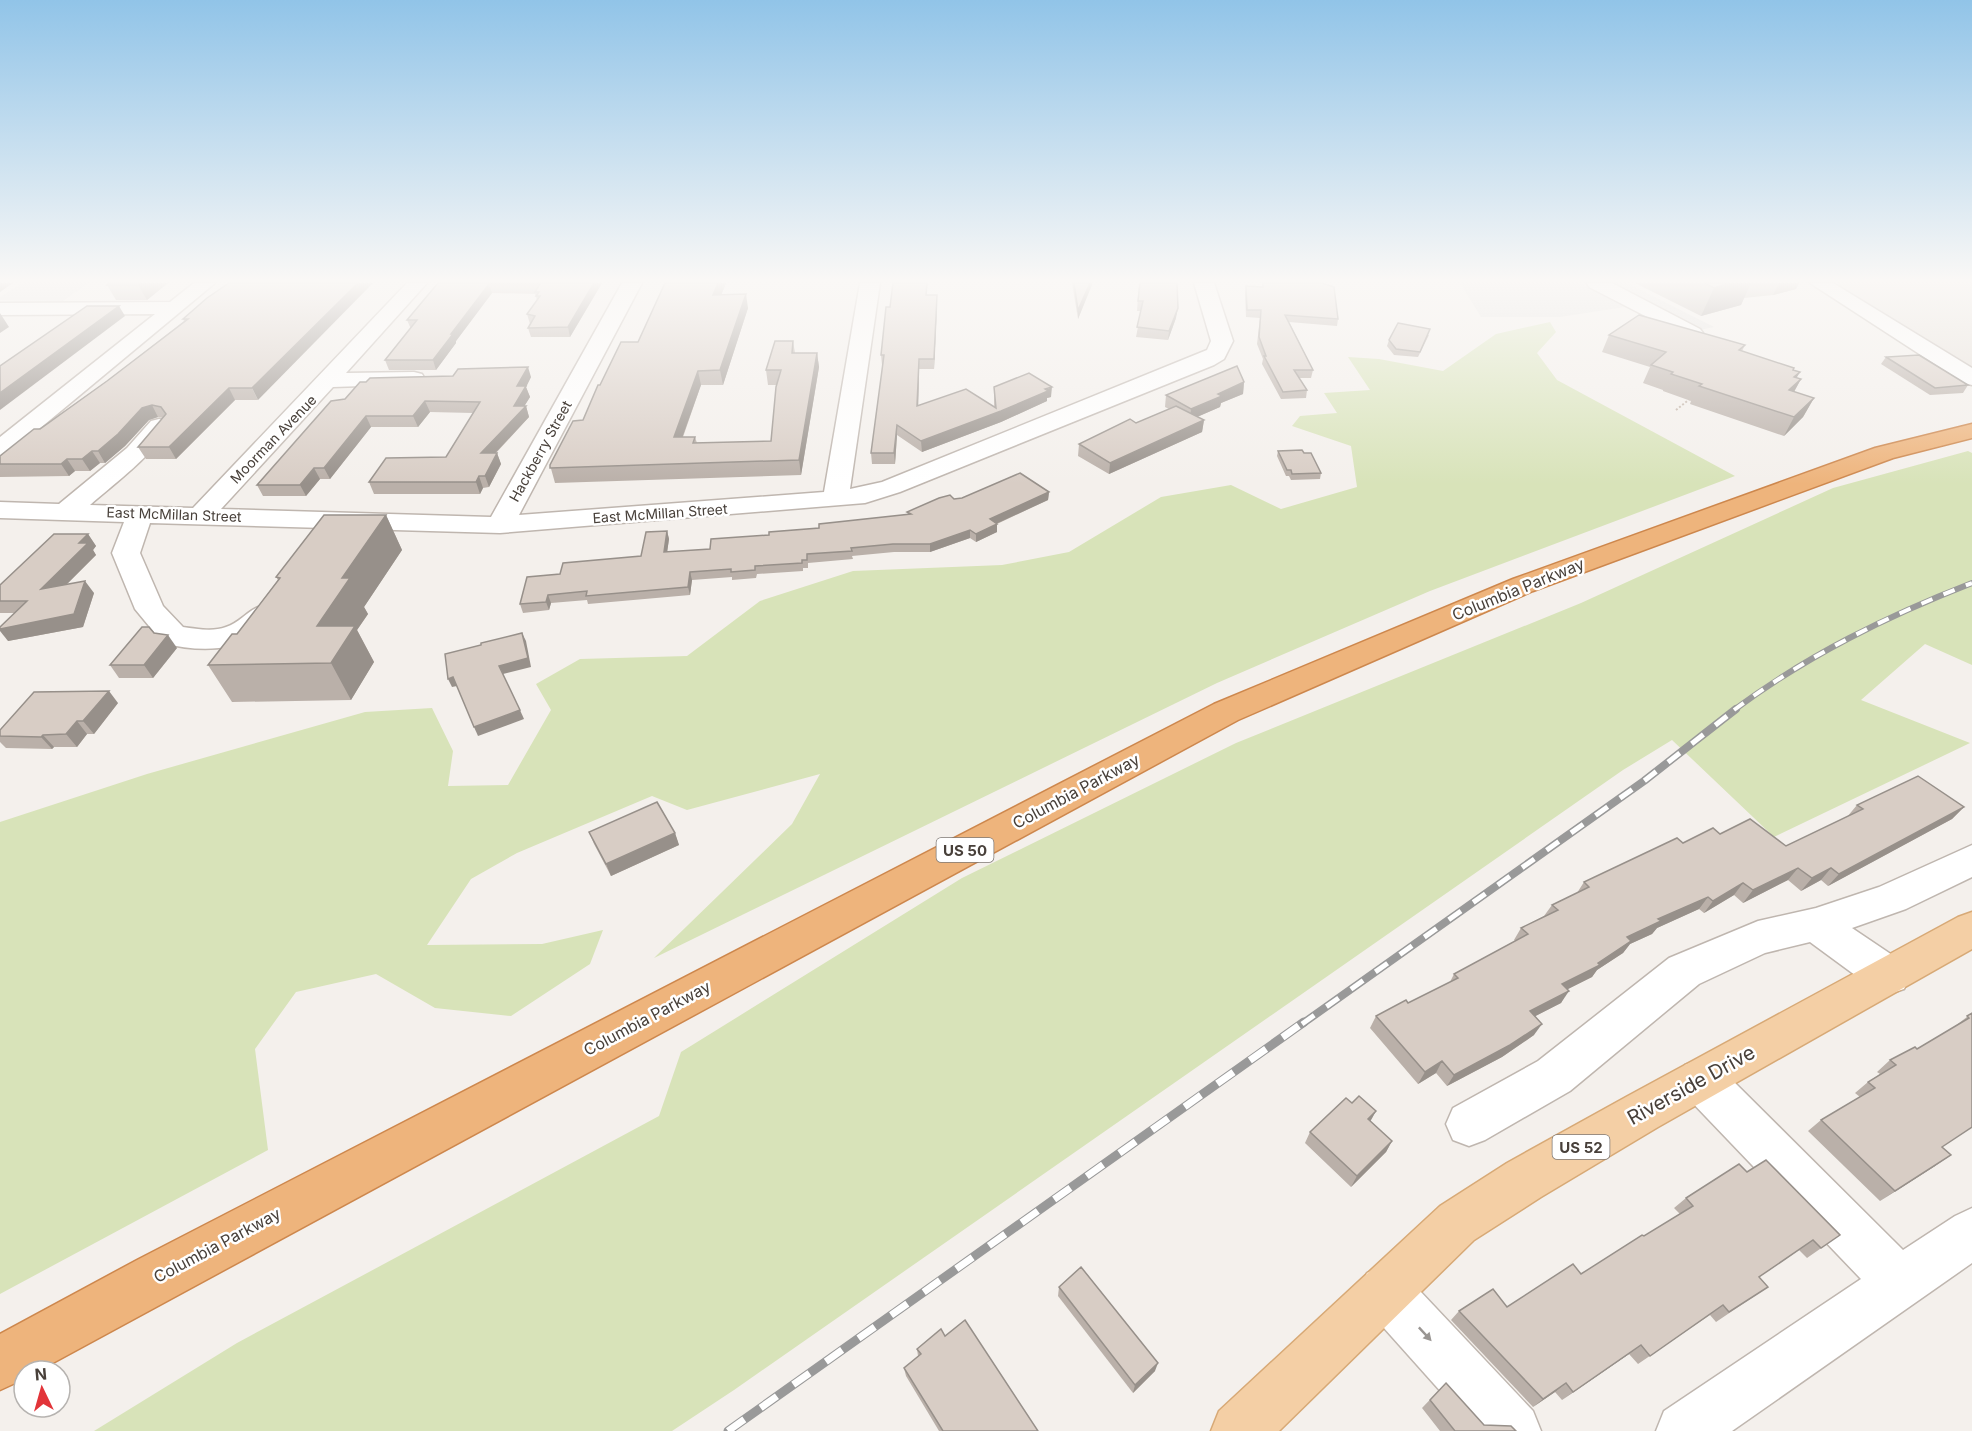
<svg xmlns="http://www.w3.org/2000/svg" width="1972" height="1431" font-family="Inter,sans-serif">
  <rect width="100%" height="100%" fill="#f4f0ec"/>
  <polygon fill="#e7e1da" points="1819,283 1972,283 1972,377"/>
  <g fill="#d8e3b9">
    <polygon points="1550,322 1556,332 1537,353 1557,380 1735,476 1430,591 1217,683 654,958 792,824 820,774 687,810 652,796 517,853 471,879 427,945 542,944 603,930 590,964 511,1016 435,1008 376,974 296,992 255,1049 268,1150 0,1294 0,822 147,774 365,712 432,708 453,751 448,786 508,785 551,710 536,684 580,659 687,656 760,601 853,571 1002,565 1069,552 1161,497 1231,485 1281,509 1357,487 1351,446 1292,426 1300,416 1337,413 1324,393 1370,390 1348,357 1379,359 1443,371 1496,334"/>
    <polygon points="1968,451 1972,453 1972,665 1925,644 1861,700 1970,743 1774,837 1672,740 1623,770 734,1390 672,1431 94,1431 237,1343 659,1116 681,1052 962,878 1236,743 1581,603 1833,488"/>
  </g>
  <g fill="#e3e1df">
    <polygon points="22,283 88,283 63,301 0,300 0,297"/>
    <polygon points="1460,283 1579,283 1625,307 1560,317 1481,317"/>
    <polygon points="1604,283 1627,283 1714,327 1695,331"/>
  </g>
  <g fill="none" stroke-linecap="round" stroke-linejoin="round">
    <defs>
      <g id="minor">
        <polygon points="194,283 215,283 9,454 0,456 0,437 155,314 0,315 0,303 170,302"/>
        <path d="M 407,283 L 427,283 L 346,373 L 414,372 L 422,374 L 425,379 L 422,384 L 333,387 L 221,509 L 491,517 L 622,283 L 642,283 L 519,515 L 824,492 L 860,283 L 880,283 L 850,489 L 882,482 L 1207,350 L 1211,341 L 1194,283 L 1214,283 L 1233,341 L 1224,359 L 1214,365 L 900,492 L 865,503 L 500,533 L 150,523 L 140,553 L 163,606 L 183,627 C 197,629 213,632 226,627 C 246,620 253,600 277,606 L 281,613 C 255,652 205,654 163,643 L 135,609 L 112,553 L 124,522 L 0,518 L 0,502 L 59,504 L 127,448 L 151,421 L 159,419 L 167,421 L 171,426 C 149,458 119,480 90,505 L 193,508 Z"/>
        <polygon points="1587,283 1612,283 1700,329 1703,333 1700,337 1693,339 1686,337 1589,287"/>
        <polygon points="1810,283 1833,283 1972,368 1972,385 1964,383"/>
        <polygon points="1972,845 1972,877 1906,909 1852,928 1904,963 1910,976 1904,989 1889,994 1874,989 1810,942 1765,953 1699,984 1570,1091 1485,1140 1469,1146 1453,1140 1446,1124 1453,1108 1538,1061 1669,958 1758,921 1816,908 1879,887"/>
        <polygon points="1701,1059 1717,1065 1903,1250 1955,1216 1972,1208 1972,1263 1732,1431 1656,1431 1664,1411 1861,1279 1685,1095 1679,1080 1685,1065"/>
        <polygon points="1385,1265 1403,1273 1533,1411 1541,1431 1476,1431 1367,1309 1359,1291 1367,1273"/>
      </g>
      <polygon id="major" points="1972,912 1972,949 1658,1127 1541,1197 1474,1240 1279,1431 1211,1431 1219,1411 1440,1206 1507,1163 1626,1097 1958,917"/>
      <polygon id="highway" points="1972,424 1972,438 1893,458 1533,591 1238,720 38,1371 24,1371 24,1379 0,1390 0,1334 137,1260 1214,704 1513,579 1875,448"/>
    </defs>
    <use href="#minor" stroke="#bfb6af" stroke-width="3"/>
    <use href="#major" stroke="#d7a976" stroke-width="3"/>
    <use href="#highway" stroke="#cd874d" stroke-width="3"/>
    <polyline stroke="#bfafa2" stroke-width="2" stroke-dasharray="2 2" stroke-linecap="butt" points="1676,410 1691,398"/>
    <use href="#minor" fill="#fff" fill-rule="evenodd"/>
    <use href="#major" fill="#f4cfa5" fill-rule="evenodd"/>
    <use href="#highway" fill="#eeb47c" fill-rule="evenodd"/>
    <defs>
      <path id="rail-far2" d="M 1734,710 C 1808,655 1887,616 1972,583"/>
      <polyline id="rail-far1" points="1302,1024 1644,781 1736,709"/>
      <polyline id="rail" points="728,1431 1304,1022"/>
    </defs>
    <use href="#rail-far2" stroke="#999" stroke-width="6"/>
    <use href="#rail-far1" stroke="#999" stroke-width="8"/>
    <use href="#rail" stroke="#999" stroke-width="9"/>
    <use href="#rail-far2" stroke="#fff" stroke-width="4" stroke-dasharray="12" stroke-linecap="butt"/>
    <use href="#rail-far1" stroke="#fff" stroke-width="5" stroke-dasharray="15" stroke-linecap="butt"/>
    <use href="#rail" stroke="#fff" stroke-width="7" stroke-dasharray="20" stroke-linecap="butt"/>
  </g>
  <g fill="#bab0a9">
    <polygon points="168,283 147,300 116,300 107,285"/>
    <polygon points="438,283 602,283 570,337 531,337 528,328 530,324 527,314 537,300 535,294 492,293 456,341 456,343 436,370 389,370 385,360 411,329 407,320"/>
    <polygon points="664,283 726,283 721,295 748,308 723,385 701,385 683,437 695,437 697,443 771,441 777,385 768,385 766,370 793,341 795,353 817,353 819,367 801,475 555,483 550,465 583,420 600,385 638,342 664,285"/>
    <polygon points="1072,283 1092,283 1078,319"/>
    <polygon points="1139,283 1176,318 1168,340 1136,337 1141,311 1137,311"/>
    <polygon points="1635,283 1799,283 1796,289 1773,295 1744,298 1741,305 1701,316"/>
    <polygon points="1246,286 1338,319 1337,326 1289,322 1313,370 1311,378 1299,378 1307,390 1306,398 1281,399 1262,364 1263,359 1257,344 1260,318 1246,317 1245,293"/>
    <polygon points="927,295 937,305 934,369 919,369 918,406 994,407 994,387 1051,397 1047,398 1047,401 1001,422 922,452 897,435 895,464 872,464 871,453 883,365 882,365 881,355"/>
    <polygon points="207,298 258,400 235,400 176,459 146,459 138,447 163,418 158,417 149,420 125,446 105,463 100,463 90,471 75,471 69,476 0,477 0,456 107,381 184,321 183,319"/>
    <polygon points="1429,335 1418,357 1394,355 1387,346 1389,340"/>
    <polygon points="1609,335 1745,345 1742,351 1793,370 1796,378 1801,379 1794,392 1814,398 1803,417 1784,436 1690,404 1691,401 1663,391 1663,390 1643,383 1650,367 1602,352"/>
    <polygon points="1886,357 1968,385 1963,393 1930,395 1881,364"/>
    <polygon points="531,377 526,387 530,397 524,406 526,406 529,417 496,453 497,453 501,464 489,487 483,488 480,494 374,494 369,482 446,457 473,413 430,412 418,427 371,427 330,479 320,479 306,496 263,496 257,485 331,401"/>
    <polygon points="1244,382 1243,394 1221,403 1220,407 1197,417 1204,420 1202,432 1109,474 1078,456 1079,444 1136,423 1169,409 1165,407 1166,395"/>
    <polygon points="1278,451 1304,453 1321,473 1320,479 1291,480 1289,476 1286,476 1277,456"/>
    <polygon points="1049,492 1048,500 997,524 997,532 976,542 970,538 930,552 894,552 852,556 853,559 808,563 808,568 803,568 803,571 757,574 756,578 732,580 732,577 692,580 690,595 588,604 587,600 551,603 549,610 523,613 520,604 560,574 641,556 667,531 669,539 667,552 710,549 769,535 908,515 907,512 954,499"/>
    <polygon points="386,515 402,550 364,607 368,614 357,630 374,662 351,700 232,702 208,665 237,634 278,580 276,577"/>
    <polygon points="88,534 96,546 93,550 96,555 67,584 94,593 83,627 8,641 15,613 0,613 0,585"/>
    <polygon points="177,648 153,678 119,678 110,665"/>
    <polygon points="118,703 94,734 87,734 77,747 54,747 52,749 6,748 0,742 0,730"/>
    <polygon points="1857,805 1964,807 1952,819 1828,886 1821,880 1801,891 1788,880 1743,903 1734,895 1704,913 1699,909 1657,928 1652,934 1630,944 1623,953 1597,970 1592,977 1568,989 1561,1003 1535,1016 1534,1035 1502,1057 1447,1086 1436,1073 1418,1084 1370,1028 1376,1016 1408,1003 1450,982 1454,974 1515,941 1514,940 1521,928 1544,916 1552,905 1577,893 1584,882 1683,843 1720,834 1786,846 1847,817"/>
    <polygon points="589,832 675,833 679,845 611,876 594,844"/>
    <polygon points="1972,1013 1942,1148 1935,1166 1880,1201 1808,1131 1821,1120 1860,1097 1855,1093 1868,1082 1880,1074 1877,1072 1890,1060 1917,1049 1954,1027"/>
    <polygon points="1352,1103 1376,1111 1370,1121 1392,1141 1386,1152 1351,1187 1305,1143 1310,1132"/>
    <polygon points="1747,1172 1840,1235 1807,1258 1799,1250 1759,1277 1768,1287 1716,1322 1710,1315 1638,1364 1629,1354 1562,1400 1555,1392 1533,1407 1451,1320 1459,1311 1507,1307 1581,1274 1680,1214 1674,1208 1686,1198"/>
    <polygon points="1059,1287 1155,1371 1133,1393 1058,1296"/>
    <polygon points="945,1336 1038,1431 939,1431 906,1376 904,1368 918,1356 917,1349"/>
    <polygon points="1446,1383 1484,1425 1516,1431 1440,1431 1422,1408"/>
  </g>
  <g fill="#97908a">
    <polygon points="0,283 13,283 0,292"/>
    <polygon points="140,283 168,283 147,300 138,285"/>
    <polygon points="358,283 373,283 258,400 252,388"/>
    <polygon points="594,283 602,283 570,337 568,327"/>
    <polygon points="718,283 726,283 716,308 713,295"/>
    <polygon points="1090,283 1092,283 1092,285 1078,319 1078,310"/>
    <polygon points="1730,283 1751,283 1741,305 1701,316 1714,288"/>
    <polygon points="1779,283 1799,283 1796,289 1773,295"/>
    <polygon points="489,284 492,293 456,341 456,343 436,370 433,360 451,334"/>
    <polygon points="746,294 748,308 723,385 720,370"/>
    <polygon points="937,295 937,305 934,369 934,359"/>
    <polygon points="119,306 125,316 0,410 0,393"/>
    <polygon points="1178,308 1176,318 1168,340 1169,331"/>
    <polygon points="0,313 9,327 0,333"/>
    <polygon points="817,353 819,367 801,475 799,460"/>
    <polygon points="919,359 919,369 918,416 917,406"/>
    <polygon points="528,367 531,377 526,387 530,397 522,410 526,406 529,417 485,464 481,453 514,406 517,386"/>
    <polygon points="698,371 701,385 677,452 674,437"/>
    <polygon points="1800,372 1790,389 1801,379 1791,397 1788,392 1794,377"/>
    <polygon points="1244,382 1243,394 1221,403 1220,407 1190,420 1191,409 1218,394"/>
    <polygon points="1052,387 1051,397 1047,398 1047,401 1001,422 922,452 921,441"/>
    <polygon points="229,388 235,400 176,459 169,447"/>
    <polygon points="1814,398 1803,417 1784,436 1794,417"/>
    <polygon points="425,401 430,412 418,427 413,416"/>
    <polygon points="152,405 158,417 149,420 125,446 105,463 98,451 142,408"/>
    <polygon points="366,416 371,427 330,479 324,468"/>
    <polygon points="1204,420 1202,432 1109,474 1110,463"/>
    <polygon points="897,425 897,435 895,464 894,453"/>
    <polygon points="92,451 100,463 90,471 82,459"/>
    <polygon points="497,453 501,464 489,487 485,476"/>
    <polygon points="67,459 75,471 69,476 61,464"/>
    <polygon points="314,468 320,479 306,496 300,485"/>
    <polygon points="479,476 483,488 480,494 476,482"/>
    <polygon points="1049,492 1048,500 989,527 990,519"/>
    <polygon points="386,515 402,550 364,607 368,614 357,630 374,662 351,700 331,663 317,626 342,578"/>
    <polygon points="997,524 997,532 976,542 976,534"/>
    <polygon points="970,530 970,538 930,552 930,544"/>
    <polygon points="667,531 669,539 666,560 664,552"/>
    <polygon points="88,534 96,546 93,550 96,555 50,601 41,589 79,543"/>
    <polygon points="690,572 692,580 690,595 688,587"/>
    <polygon points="85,581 94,593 83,627 8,641 0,631 0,629"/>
    <polygon points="548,595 551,603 549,610 546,602"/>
    <polygon points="522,633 526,641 531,667 503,674 499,666"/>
    <polygon points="168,635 177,648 153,678 144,665"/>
    <polygon points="453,677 457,686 452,687 448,679"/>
    <polygon points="109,691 118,703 94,734 83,721"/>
    <polygon points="520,710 524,719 478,736 474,727"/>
    <polygon points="77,721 87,734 77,747 66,734"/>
    <polygon points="43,735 54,747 52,749 41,737"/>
    <polygon points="1964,807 1952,819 1828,886 1839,874"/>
    <polygon points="675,833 679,845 611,876 606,864"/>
    <polygon points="1798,868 1788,880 1743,903 1753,890"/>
    <polygon points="1831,868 1821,880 1801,891 1812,878"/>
    <polygon points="1743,883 1734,895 1704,913 1713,901"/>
    <polygon points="1708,897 1699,909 1657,928 1652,934 1630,944 1623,953 1597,970 1592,977 1554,996 1562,984 1598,963 1627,937 1658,919"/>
    <polygon points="1569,991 1561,1003 1522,1023 1530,1011"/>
    <polygon points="1542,1024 1534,1035 1502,1057 1447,1086 1454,1075"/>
    <polygon points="1442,1061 1436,1073 1418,1084 1425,1072"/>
    <polygon points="1376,1111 1370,1122 1368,1119"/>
    <polygon points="1392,1141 1386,1152 1351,1187 1357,1176"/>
    <polygon points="1951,1155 1935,1166 1880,1201 1895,1191"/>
    <polygon points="1641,1345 1629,1354 1562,1400 1573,1392"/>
    <polygon points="1158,1363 1155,1371 1133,1393 1135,1385"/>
    <polygon points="1566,1383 1555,1392 1533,1407 1543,1399"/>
  </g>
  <g fill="#d8cdc5" stroke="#97908a" stroke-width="1.5">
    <polygon points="109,283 140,283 138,285 107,285"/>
    <polygon points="229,283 358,283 252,388 229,388 169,447 138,447 166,414 161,407 152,405 142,408 118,434 98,451 92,451 82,459 67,459 61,464 0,464 0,456 34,429 40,429 107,381 188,319 183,319 207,298"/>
    <polygon points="438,283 594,283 568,327 528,328 535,316 527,314 540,296 536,296 539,292 535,292 540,284 489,284 451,334 453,334 433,360 385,360 417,320 407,320"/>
    <polygon points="665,283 718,283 713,295 746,294 720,370 698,371 674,437 695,437 693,443 771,441 776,387 781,370 766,370 775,341 793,341 792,353 817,353 799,460 550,468 550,465 573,421 583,420 598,385 600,385 621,342 638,342"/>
    <polygon points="893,283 927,283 926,295 937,295 934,359 919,359 917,406 966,389 996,408 994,387 1029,373 1052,387 1045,389 1048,391 1001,411 921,441 897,425 894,453 871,453 884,355 881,355 886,307 890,307"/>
    <polygon points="1074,283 1090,283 1078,310"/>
    <polygon points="1140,283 1177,283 1178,308 1169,331 1137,327 1143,301 1138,301"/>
    <polygon points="1263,283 1322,283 1334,287 1338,319 1285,315 1313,370 1294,370 1307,390 1283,392 1264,356 1266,356 1259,337 1261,310 1247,310 1246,286 1263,287"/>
    <polygon points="1704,283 1730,283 1714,288"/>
    <polygon points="87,306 119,306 0,393 0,366"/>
    <polygon points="1639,315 1745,345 1739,350 1794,368 1793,370 1800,372 1794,377 1801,379 1789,390 1814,398 1794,417 1699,386 1702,384 1671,374 1673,372 1651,365 1666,352 1609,335"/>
    <polygon points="1398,323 1430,329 1420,352 1396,349 1389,340"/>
    <polygon points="1919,355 1968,385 1935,388 1886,357"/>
    <polygon points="1237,366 1244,382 1218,394 1222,396 1191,409 1166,395"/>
    <polygon points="528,367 517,386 526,386 514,406 526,406 481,453 497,453 485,476 479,476 476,482 369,482 386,458 446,457 480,402 425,401 413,416 366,416 324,468 314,468 300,485 257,485 331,401 345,399 360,382 366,382 370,378 453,376 458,369"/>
    <polygon points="1176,406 1204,420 1110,463 1079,444 1130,419 1136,423"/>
    <polygon points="1302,450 1304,453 1311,453 1321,473 1292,474 1291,470 1287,470 1278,451"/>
    <polygon points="1020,473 1049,492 990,519 997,524 976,534 970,530 930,544 893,544 851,548 852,551 807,554 807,560 802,560 802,563 755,566 755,570 731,572 731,569 690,572 688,587 586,596 587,591 548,595 546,602 520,604 527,577 560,574 563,563 641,556 646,532 667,531 664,552 710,549 711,539 769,535 769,532 819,528 819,524 911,514 907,512 939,498 950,495 954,499 962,498"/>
    <polygon points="324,515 386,515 342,578 350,578 317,626 355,626 331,663 208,665 232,634 237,634 280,578 276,577"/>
    <polygon points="54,534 88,534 79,543 88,543 41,589 85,581 74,614 0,629 0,627 27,601 0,601 0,585"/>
    <polygon points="142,627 149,627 154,633 168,635 144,665 110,665"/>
    <polygon points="522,633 528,658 499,666 520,710 474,727 453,677 448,679 445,654 481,645 481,643"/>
    <polygon points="109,691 83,721 77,721 66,734 43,735 41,737 0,736 0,730 34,692"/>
    <polygon points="1918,776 1964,807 1839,874 1831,868 1812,878 1798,868 1753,890 1743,883 1713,901 1708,897 1658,919 1661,921 1627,937 1631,941 1598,963 1600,965 1562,984 1569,991 1530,1011 1542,1024 1510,1045 1454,1075 1442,1061 1425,1072 1376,1016 1406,1000 1408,1003 1458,978 1454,974 1528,934 1521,928 1558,910 1552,905 1589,887 1584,882 1677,838 1683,843 1713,828 1720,834 1750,819 1786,846 1863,809 1857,805"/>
    <polygon points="657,802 675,833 606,864 589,832"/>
    <polygon points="1972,1013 1972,1127 1942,1147 1951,1155 1895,1191 1821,1120 1875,1088 1868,1082 1896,1065 1890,1060 1915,1047 1917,1049 1969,1018 1967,1016"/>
    <polygon points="1359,1096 1376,1111 1368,1119 1392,1141 1357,1176 1310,1132 1346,1098 1352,1103"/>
    <polygon points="1766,1160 1840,1235 1821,1248 1813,1240 1759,1277 1768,1287 1729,1312 1723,1305 1650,1356 1641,1345 1573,1392 1566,1383 1543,1399 1459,1311 1493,1289 1507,1307 1573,1264 1581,1274 1642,1235 1644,1236 1693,1206 1686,1198 1739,1164 1747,1172"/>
    <polygon points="1081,1267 1158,1363 1135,1385 1059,1287"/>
    <polygon points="965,1320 1038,1431 943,1431 904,1368 921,1354 917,1349 941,1329 945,1336"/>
    <polygon points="1446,1383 1484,1425 1511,1426 1516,1431 1455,1431 1430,1400"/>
  </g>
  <defs><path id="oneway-solid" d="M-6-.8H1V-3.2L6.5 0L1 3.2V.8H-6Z" transform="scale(1.5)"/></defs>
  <use fill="#9a9693" href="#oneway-solid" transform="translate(1425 1334) rotate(47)"/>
  <linearGradient id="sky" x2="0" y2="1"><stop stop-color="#91c4e8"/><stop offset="0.58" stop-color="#faf8f6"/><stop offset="1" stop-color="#faf8f6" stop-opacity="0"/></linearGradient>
  <rect width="1972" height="484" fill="url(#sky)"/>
  <g text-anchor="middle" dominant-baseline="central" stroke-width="5" stroke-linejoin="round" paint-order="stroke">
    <g font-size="14" fill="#48403a" stroke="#fff">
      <text transform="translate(273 439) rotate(-46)">Moorman Avenue</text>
      <text transform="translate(540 451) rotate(-61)">Hackberry Street</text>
      <text transform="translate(660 513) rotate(-4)">East McMillan Street</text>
      <text transform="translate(174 514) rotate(2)">East McMillan Street</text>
    </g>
    <g fill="#fff" stroke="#7f7975" stroke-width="1.5">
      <rect x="936.5" y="838" width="57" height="24" rx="4.5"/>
      <rect x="1552.5" y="1135" width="57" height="24" rx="4.5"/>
    </g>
    <g font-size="15" font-weight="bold" fill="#48403a">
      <text x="965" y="850">US 50</text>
      <text x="1581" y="1147">US 52</text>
    </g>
    <g font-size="16" fill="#48403a" stroke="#fff">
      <text transform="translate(1518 589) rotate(-22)">Columbia Parkway</text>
      <text transform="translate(1076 791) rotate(-28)">Columbia Parkway</text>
      <text transform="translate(647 1018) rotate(-28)">Columbia Parkway</text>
      <text transform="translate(217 1245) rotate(-28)">Columbia Parkway</text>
    </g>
    <g font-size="20" fill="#48403a" stroke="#fff">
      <text transform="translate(1691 1085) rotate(-29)">Riverside Drive</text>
    </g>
  </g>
  <g transform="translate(42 1389) rotate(355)"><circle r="28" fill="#ffffff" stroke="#b6b3b0" stroke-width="1.5"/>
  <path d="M0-4.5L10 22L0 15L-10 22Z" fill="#e23439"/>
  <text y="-9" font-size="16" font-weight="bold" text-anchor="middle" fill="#48403a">N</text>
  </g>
</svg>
